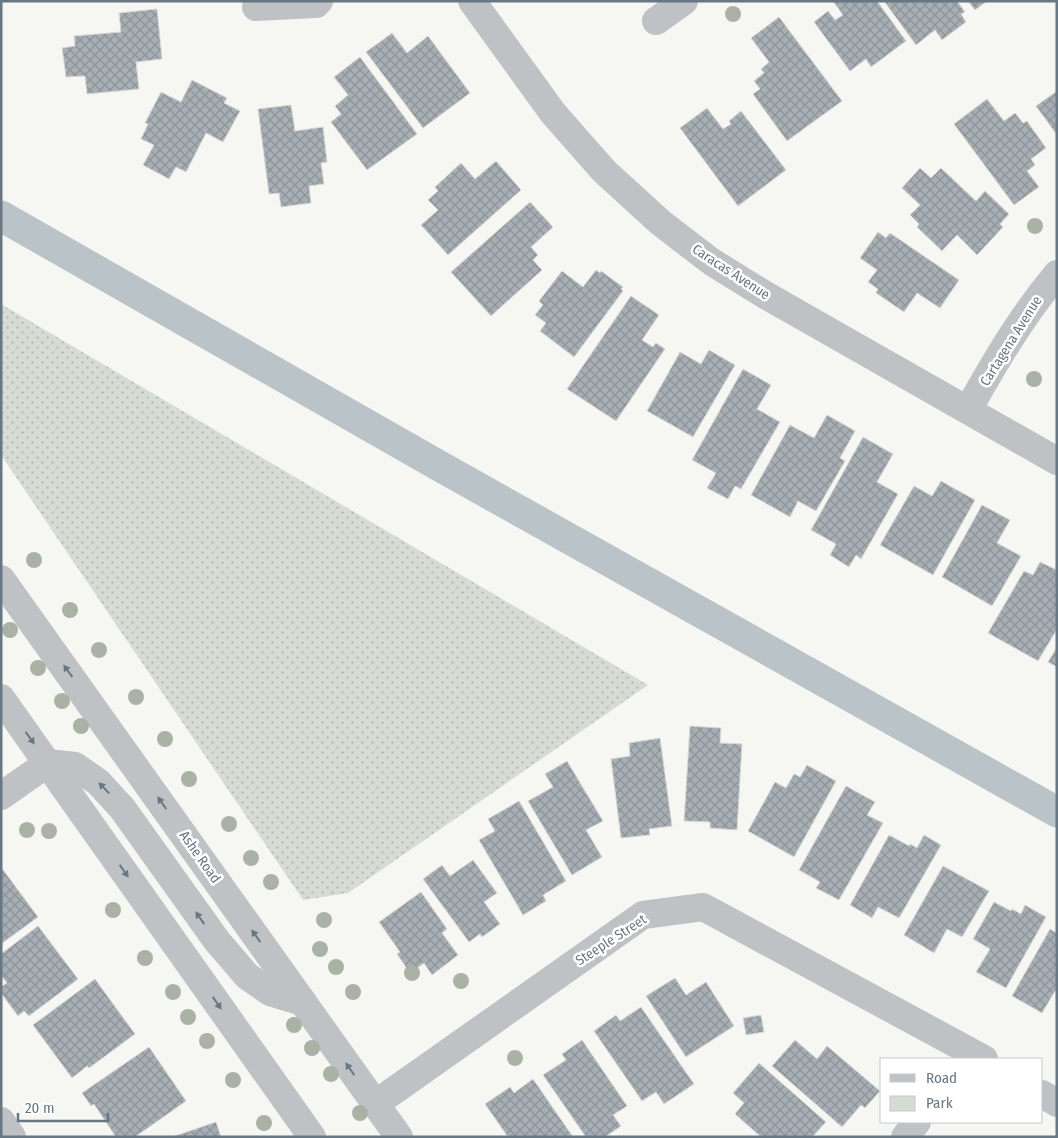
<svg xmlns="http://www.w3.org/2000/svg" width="1058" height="1138" font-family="'Fira Sans Condensed',sans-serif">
  <defs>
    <pattern id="green-dots" width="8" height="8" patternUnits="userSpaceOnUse" patternTransform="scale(1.25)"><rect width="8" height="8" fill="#d6dbd3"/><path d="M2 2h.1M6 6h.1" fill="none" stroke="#b1b6b1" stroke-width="1.8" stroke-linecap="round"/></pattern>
    <pattern id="building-cross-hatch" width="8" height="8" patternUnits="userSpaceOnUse" patternTransform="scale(1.25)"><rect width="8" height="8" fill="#a8afb4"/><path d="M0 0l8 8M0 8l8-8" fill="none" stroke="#8d9398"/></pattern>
  </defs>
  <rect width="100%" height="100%" fill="#f6f6f3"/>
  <polygon fill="url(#green-dots)" points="1,304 648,685 348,893 303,900 1,455"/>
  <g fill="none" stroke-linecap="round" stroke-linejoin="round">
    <polyline stroke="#b9c3c8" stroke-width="31" points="1,216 443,468 1057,812"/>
  </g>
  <g fill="url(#building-cross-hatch)" stroke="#d8d8d6">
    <polygon points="833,1 877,1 906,41 871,67 866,59 850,71 814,22 828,11 835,20 843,15"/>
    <polygon points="884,1 957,1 965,12 961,14 966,22 942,40 935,30 916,45"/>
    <polygon points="968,1 987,1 975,10"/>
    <polygon points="157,9 162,59 136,62 139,89 87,94 85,76 66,77 62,48 75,46 74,36 121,32 119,13"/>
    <polygon points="779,17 842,101 787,141 753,94 760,89 754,81 764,73 761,69 769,62 751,38"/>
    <polygon points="392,33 407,53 428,36 470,93 423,128 366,52"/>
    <polygon points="360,57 417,134 367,170 331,122 341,114 335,106 348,95 334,77"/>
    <polygon points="192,80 227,98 224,103 240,111 223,142 206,133 186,172 176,167 169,179 143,165 154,145 141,139 148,124 145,123 161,92 181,102"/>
    <polygon points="1057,91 1057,135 1036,106"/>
    <polygon points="987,99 1004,121 1015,113 1023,123 1027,121 1046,148 1031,159 1035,165 1027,171 1039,187 1014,205 954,124"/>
    <polygon points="291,105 295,131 323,127 327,162 321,163 324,184 309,186 311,203 281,207 279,193 269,194 258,109"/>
    <polygon points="707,108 723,129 731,124 729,121 741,111 786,170 738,206 680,128"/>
    <polygon points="496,161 521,190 448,255 421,225 438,210 428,200 438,191 435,187 461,163 475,179"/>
    <polygon points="920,168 931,178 941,168 976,201 985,191 1009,214 1000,224 1003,227 977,255 957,235 942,251 917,227 919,224 910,215 920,205 902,188"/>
    <polygon points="530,202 553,227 531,247 538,255 533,260 542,270 491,316 451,272"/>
    <polygon points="878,232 886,238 890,233 959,280 940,308 917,293 904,312 876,293 878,289 868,282 877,270 860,258"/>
    <polygon points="596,270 600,273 601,271 623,287 621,289 623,291 574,357 540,331 546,323 535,315 543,305 539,301 562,271 583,287"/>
    <polygon points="631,296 659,315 642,340 653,347 656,343 665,349 616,421 567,389"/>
    <polygon points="709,350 735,365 693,437 647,411 680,352 701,364"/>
    <polygon points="743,369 771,385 757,409 780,422 741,489 735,486 728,499 707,488 716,473 692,460"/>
    <polygon points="827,415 855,431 840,458 845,461 816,511 798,501 790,517 751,495 790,425 814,438"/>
    <polygon points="863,437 893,454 877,482 898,494 861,559 856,555 849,567 830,555 836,544 811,530"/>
    <polygon points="941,481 975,500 933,575 880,545 914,486 932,496"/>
    <polygon points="982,505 1010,520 997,543 1021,556 992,606 942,577"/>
    <polygon points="1040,562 1057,570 1057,629 1038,661 988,633 1024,571 1033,575"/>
    <polygon points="1057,647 1057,667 1048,662"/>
    <polygon points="690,726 721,728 720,743 742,744 737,830 710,828 710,822 684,821"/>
    <polygon points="660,738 672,826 649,829 650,835 621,838 611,759 630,756 629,743"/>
    <polygon points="567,761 603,821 586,830 602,857 572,875 528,801 553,787 545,774"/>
    <polygon points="807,765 836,781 794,857 748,831 775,782 786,788 794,774 800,777"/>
    <polygon points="846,786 875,802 867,815 883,823 839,900 816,888 820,882 799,870"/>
    <polygon points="519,801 566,881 543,895 546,901 523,915 479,840 495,831 488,819"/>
    <polygon points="889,835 909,846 910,844 917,848 924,835 941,845 899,918 878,907 872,918 850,905"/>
    <polygon points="473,860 497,893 484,902 500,924 482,937 480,934 469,942 423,879 442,865 450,876"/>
    <polygon points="943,866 989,891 962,937 947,929 934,953 904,935"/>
    <polygon points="1,867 38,917 1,944"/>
    <polygon points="421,892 447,929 442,933 458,955 432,975 424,963 410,973 397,954 400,952 379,922"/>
    <polygon points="994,902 1011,911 1012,909 1021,914 1025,905 1046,917 1006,988 976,972 990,949 973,939"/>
    <polygon points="38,926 78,979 29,1016 24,1011 18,1016 1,993 1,987 7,983 1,975 1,954"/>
    <polygon points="1050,929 1057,933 1057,993 1055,991 1042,1013 1012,996"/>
    <polygon points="675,978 686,995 706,982 734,1026 686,1057 646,996"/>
    <polygon points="95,979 135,1034 89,1068 87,1066 72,1078 33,1025"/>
    <polygon points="641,1007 694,1084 664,1104 656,1092 642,1101 594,1031 616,1015 620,1021"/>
    <polygon points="761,1015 764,1032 746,1035 743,1018"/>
    <polygon points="582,1040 627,1106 613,1115 621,1126 605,1137 586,1137 543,1075 566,1060 562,1054"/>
    <polygon points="795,1040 817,1059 827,1046 880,1091 865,1108 861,1105 842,1127 772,1066"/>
    <polygon points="149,1047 186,1101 135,1137 116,1137 94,1104 91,1106 82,1093"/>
    <polygon points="759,1063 826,1122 812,1137 761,1137 735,1114 744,1103 733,1093"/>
    <polygon points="533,1079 573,1137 508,1137 485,1104 510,1087 514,1093"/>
    <polygon points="216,1122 221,1137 172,1137"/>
  </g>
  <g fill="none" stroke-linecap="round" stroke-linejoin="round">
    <g stroke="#bec2c5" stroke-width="28">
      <polyline points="472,1 553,113 604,171 661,223 712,262 767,296 1057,461"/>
      <polyline points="256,7 316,4 319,1"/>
      <polyline points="656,21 684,1"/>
      <path d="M 968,410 C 995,362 1021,317 1057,274"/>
      <polyline points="1,579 399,1137"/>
      <polyline points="1,698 312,1137"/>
      <polyline points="1,796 48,763 75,766 98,782 122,808 217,941 247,976 270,992 303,1002"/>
      <polyline points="1042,1094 1057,1103"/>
      <polyline points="375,1104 643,915 703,907 984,1059"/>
      <polyline points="1,1121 12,1137"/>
      <polyline points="905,1137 917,1122"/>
    </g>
  </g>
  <g fill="#a9b2a5">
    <circle cx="733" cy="14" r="8"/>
    <circle cx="1035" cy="226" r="8"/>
    <circle cx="1034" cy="379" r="8"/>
    <circle cx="34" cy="560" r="8"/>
    <circle cx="70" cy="610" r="8"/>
    <circle cx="10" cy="630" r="8"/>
    <circle cx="99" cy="650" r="8"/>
    <circle cx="38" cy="668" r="8"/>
    <circle cx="136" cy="697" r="8"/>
    <circle cx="62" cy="701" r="8"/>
    <circle cx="81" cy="726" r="8"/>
    <circle cx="165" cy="739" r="8"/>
    <circle cx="189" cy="779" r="8"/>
    <circle cx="229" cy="824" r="8"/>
    <circle cx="27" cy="830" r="8"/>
    <circle cx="49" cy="831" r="8"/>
    <circle cx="251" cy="858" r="8"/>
    <circle cx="271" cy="882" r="8"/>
    <circle cx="113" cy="910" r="8"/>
    <circle cx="324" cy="920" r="8"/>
    <circle cx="320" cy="949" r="8"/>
    <circle cx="145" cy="958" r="8"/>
    <circle cx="336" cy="967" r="8"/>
    <circle cx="412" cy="973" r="8"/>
    <circle cx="461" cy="981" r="8"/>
    <circle cx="173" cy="992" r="8"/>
    <circle cx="353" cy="992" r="8"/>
    <circle cx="188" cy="1017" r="8"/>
    <circle cx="294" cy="1025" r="8"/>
    <circle cx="207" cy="1041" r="8"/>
    <circle cx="312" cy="1048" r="8"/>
    <circle cx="515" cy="1058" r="8"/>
    <circle cx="331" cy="1074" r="8"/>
    <circle cx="233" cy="1080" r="8"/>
    <circle cx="360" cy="1113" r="8"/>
    <circle cx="264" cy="1123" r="8"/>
  </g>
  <defs><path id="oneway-solid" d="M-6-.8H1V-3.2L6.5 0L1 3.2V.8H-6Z" transform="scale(1.25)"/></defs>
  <g fill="#687782">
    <use href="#oneway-solid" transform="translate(68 671) rotate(-126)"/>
    <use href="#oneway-solid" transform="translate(30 738) rotate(54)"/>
    <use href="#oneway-solid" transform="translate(104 788) rotate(-134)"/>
    <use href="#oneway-solid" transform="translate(162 803) rotate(-125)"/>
    <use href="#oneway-solid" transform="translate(124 871) rotate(55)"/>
    <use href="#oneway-solid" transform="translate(200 918) rotate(-125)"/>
    <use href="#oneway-solid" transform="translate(256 936) rotate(-125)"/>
    <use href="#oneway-solid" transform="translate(217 1003) rotate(55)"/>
    <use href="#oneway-solid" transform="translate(350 1069) rotate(-125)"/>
  </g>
  <g text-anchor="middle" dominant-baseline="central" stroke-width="5" stroke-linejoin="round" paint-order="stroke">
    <g font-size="14" fill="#687782" stroke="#fff">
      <text transform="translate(731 272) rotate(33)">Caracas Avenue</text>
      <text transform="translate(1011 341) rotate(-58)">Cartagena Avenue</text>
      <text transform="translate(200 857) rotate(55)">Ashe Road</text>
      <text transform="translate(611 940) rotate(-33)">Steeple Street</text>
    </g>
  </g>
  <rect width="1058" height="1138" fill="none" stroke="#687782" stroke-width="5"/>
  <rect x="880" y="1058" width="162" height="65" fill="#ffffff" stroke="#c3c9cd"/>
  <rect x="890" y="1074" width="25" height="8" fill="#bec2c5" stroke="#c3c9cd"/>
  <text x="926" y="1083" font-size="15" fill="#687782">Road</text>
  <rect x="890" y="1096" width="25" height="15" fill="#d6dbd3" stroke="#c3c9cd"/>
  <text x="926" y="1108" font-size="15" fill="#687782">Park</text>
  <path d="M18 1113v8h90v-8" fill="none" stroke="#687782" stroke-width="2.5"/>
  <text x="25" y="1113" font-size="15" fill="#687782" stroke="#ffffff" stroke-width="4" paint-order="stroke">20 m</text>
</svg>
